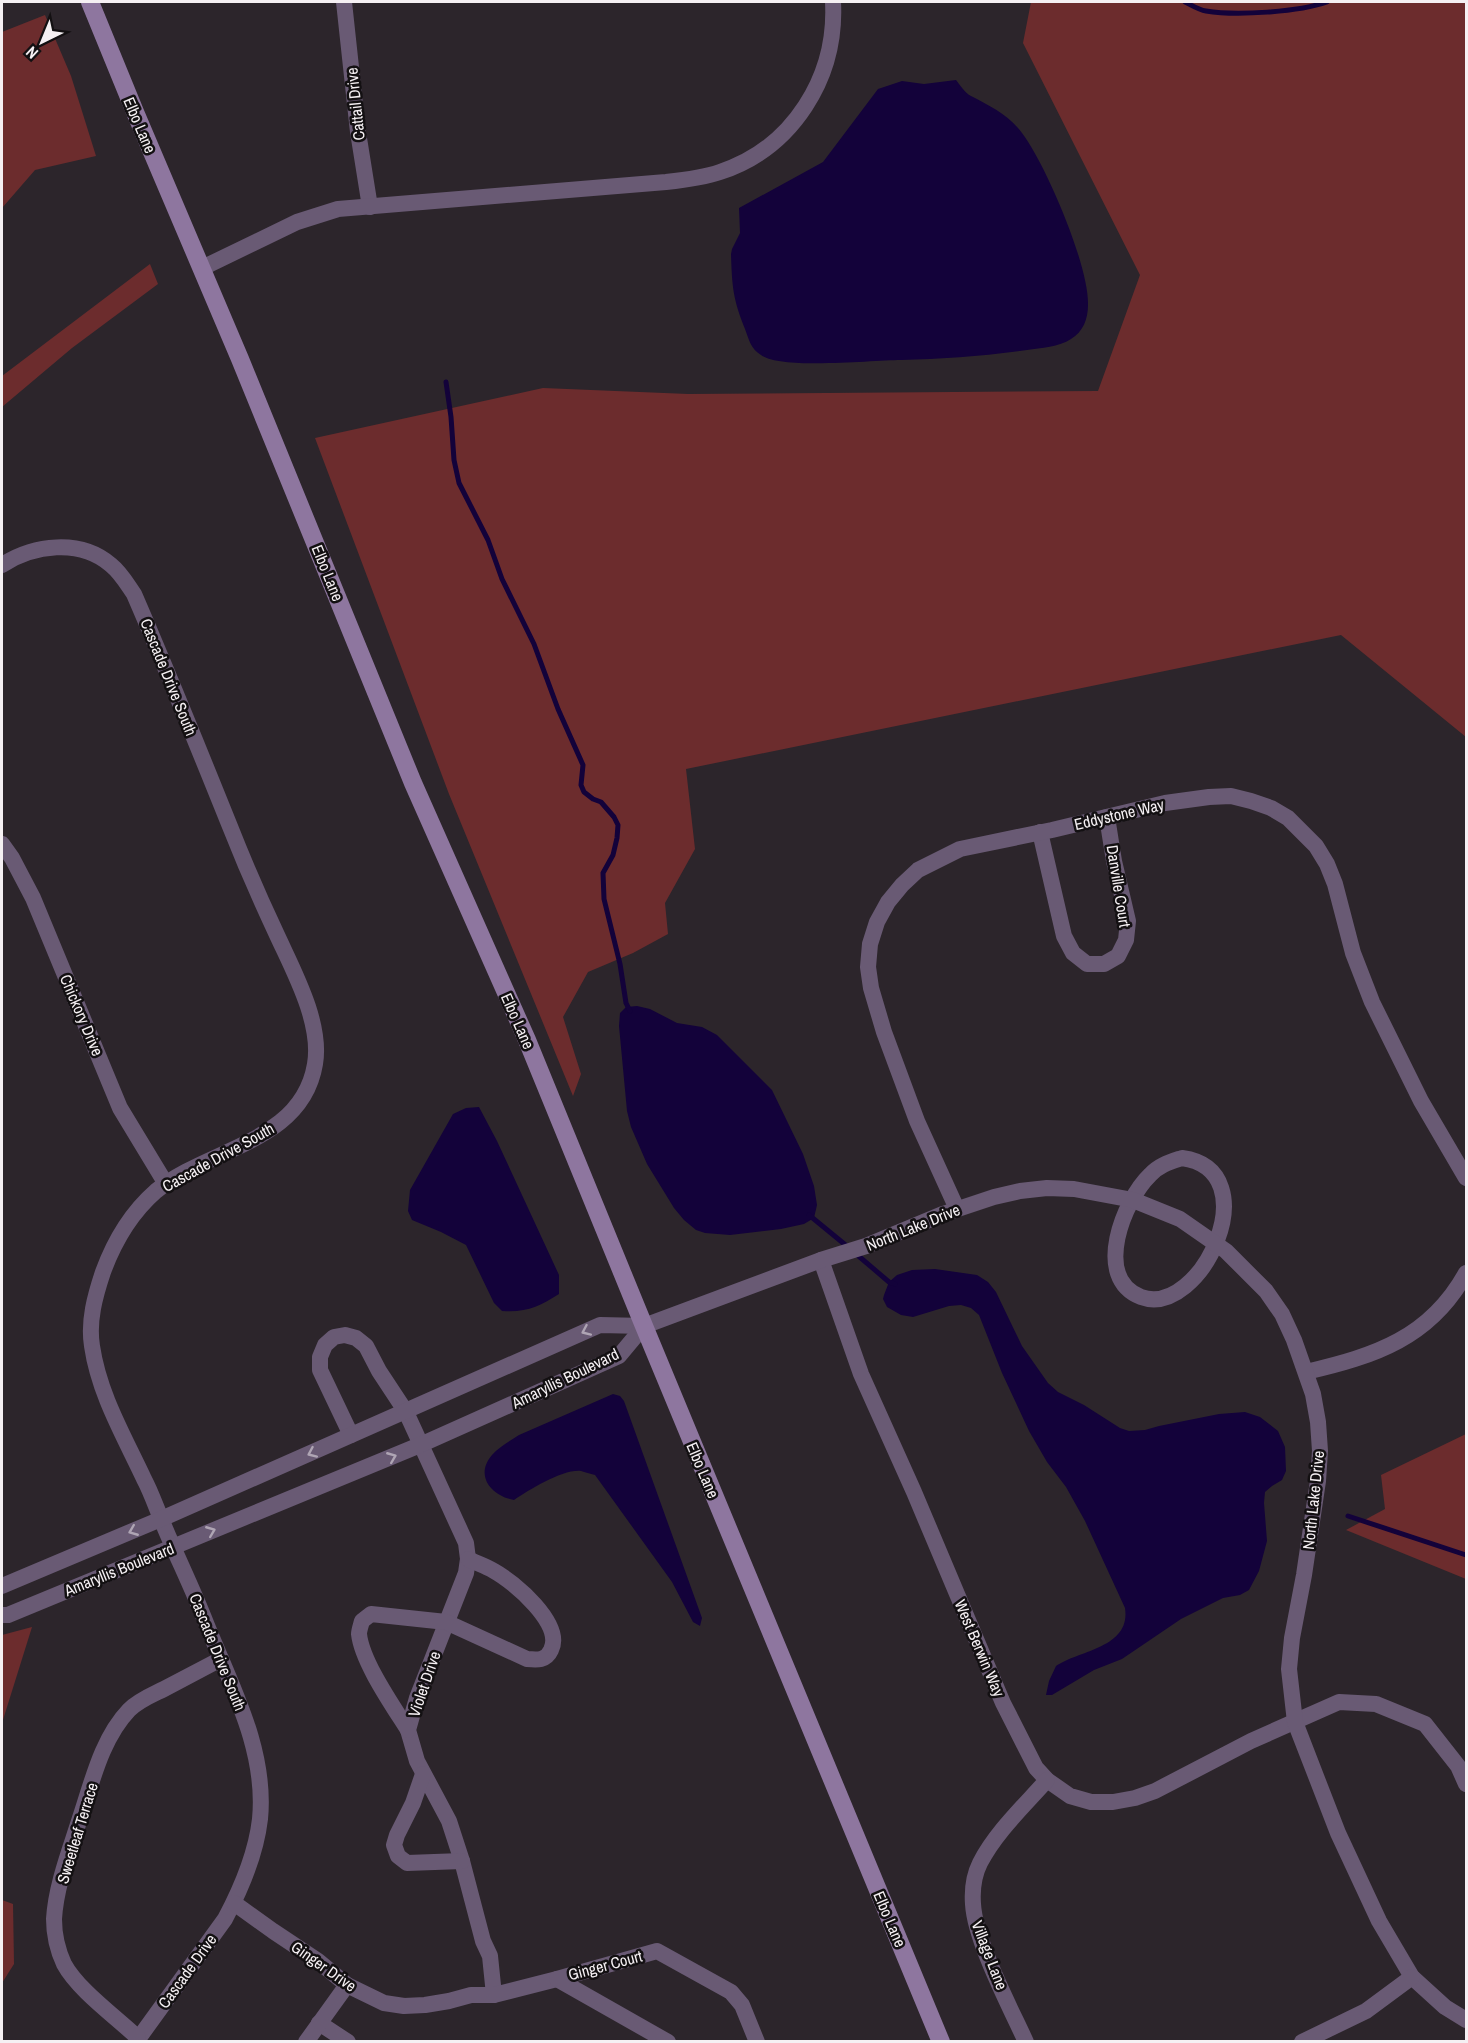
<svg xmlns="http://www.w3.org/2000/svg" width="1468" height="2043" font-family="'Archivo Narrow',sans-serif">
  <rect width="100%" height="100%" fill="#2c252b"/>
  <g fill="#6c2c2d">
    <polygon points="1031,2 1466,2 1466,737 1341,635 686,769 695,849 665,903 668,934 633,953 588,972 563,1017 581,1074 573,1096 449,794 315,438 543,388 688,394 1098,391 1140,275 1023,43"/>
    <polygon points="45,15 71,76 96,156 35,170 2,208 2,32"/>
    <polygon points="150,264 158,284 72,348 2,407 2,376"/>
    <polygon points="1466,1434 1466,1579 1346,1530 1385,1509 1381,1475"/>
    <polygon points="32,1627 2,1723 2,1635"/>
    <polygon points="2,1900 13,1904 14,1964 2,1983"/>
  </g>
  <g fill="#13023a">
    <path d="M 956,80 C 960,85 965,93 971,96 C 990,106 1009,115 1022,133 C 1046,165 1089,265 1088,305 C 1088,319 1083,332 1071,339 C 1059,347 1041,348 1027,350 C 985,356 943,359 901,360 C 872,360 783,370 761,355 C 751,349 749,340 745,329 C 733,299 732,287 731,254 L 732,249 L 740,233 L 739,208 L 823,162 L 878,89 L 902,81 L 924,84 Z"/>
    <polygon points="637,1006 650,1009 677,1023 702,1027 717,1035 772,1090 803,1154 814,1186 817,1205 814,1218 804,1224 781,1229 730,1235 705,1233 696,1230 684,1220 674,1208 647,1164 631,1127 627,1111 619,1026 620,1013 626,1007"/>
    <path d="M 479,1107 L 497,1141 L 559,1275 L 559,1294 C 540,1306 526,1313 502,1311 L 494,1303 L 466,1245 L 441,1232 L 412,1220 L 408,1211 L 410,1190 L 453,1114 L 466,1108 Z"/>
    <path d="M 935,1269 L 977,1275 L 988,1282 L 996,1292 L 1022,1346 L 1048,1383 L 1058,1392 L 1084,1405 L 1120,1428 L 1129,1431 L 1145,1430 L 1159,1426 L 1219,1414 L 1245,1412 L 1260,1417 L 1278,1431 L 1285,1447 L 1286,1471 L 1282,1480 L 1272,1486 L 1265,1492 L 1264,1503 L 1267,1541 L 1259,1571 L 1249,1590 L 1240,1595 L 1223,1598 L 1181,1619 L 1122,1659 L 1094,1670 L 1052,1695 L 1046,1695 L 1049,1681 L 1056,1666 C 1079,1650 1131,1648 1125,1608 L 1085,1521 L 1066,1487 L 1047,1462 L 1029,1431 L 1002,1373 L 979,1315 L 971,1308 L 961,1305 L 949,1306 L 913,1317 L 901,1315 L 887,1307 L 883,1299 L 884,1295 L 889,1282 L 897,1275 L 912,1270 Z"/>
    <path d="M 613,1394 L 620,1396 L 624,1401 L 702,1618 L 700,1626 L 693,1622 L 672,1582 L 595,1475 C 590,1474 585,1472 581,1471 C 563,1469 529,1490 514,1500 C 492,1496 474,1476 492,1455 C 499,1447 510,1441 519,1435 Z"/>
  </g>
  <g fill="none" stroke-linecap="round" stroke-linejoin="round">
    <g stroke="#13023a" stroke-width="5">
      <path d="M 1185,2 C 1191,5 1199,10 1206,11 C 1236,16 1299,12 1327,2"/>
      <polyline points="446,382 451,417 454,460 459,483 488,540 502,579 534,644 558,709 583,765 581,785 584,792 593,799 601,802 614,817 618,825 617,838 613,855 603,873 604,899 620,964 626,1003 630,1011"/>
      <polyline points="809,1215 848,1247"/>
      <polyline points="855,1253 889,1282 895,1284"/>
      <polyline points="1348,1516 1466,1555"/>
    </g>
    <g stroke="#695a74" stroke-width="16">
      <polyline points="344,2 358,132 370,207"/>
      <path d="M 202,268 L 297,222 L 338,209 L 666,182 C 685,180 703,178 720,172 C 793,148 837,77 833,2"/>
      <path d="M 2,565 C 33,545 80,538 111,565 C 121,573 127,584 134,594 C 167,670 198,747 229,824 C 244,862 260,899 277,935 C 294,972 322,1023 315,1064 C 302,1143 208,1148 156,1191 C 132,1212 114,1242 103,1272 C 95,1296 88,1321 92,1346 C 99,1394 124,1436 144,1479 C 151,1492 156,1507 162,1521 C 175,1553 191,1585 204,1618 C 229,1682 267,1748 260,1819 C 256,1854 241,1889 225,1919 L 136,2042"/>
      <polyline points="1040,832 1064,936 1073,953 1087,964 1104,964 1118,956 1126,940 1128,921 1114,861 1107,817"/>
      <polyline points="2,844 12,858 33,898 120,1108 166,1184"/>
      <path d="M 1182,1158 C 1270,1170 1201,1319 1141,1297 C 1092,1278 1124,1200 1150,1175 C 1159,1165 1170,1162 1182,1158 Z"/>
      <polyline points="957,1209 917,1121 884,1032 871,988 868,967 870,944 877,922 888,902 902,885 918,870 960,849 1052,830 1165,803 1209,797 1231,796 1251,801 1271,808 1288,818 1316,846 1327,864 1335,884 1353,953 1372,1002 1421,1101 1466,1178"/>
      <polyline points="821,1260 861,1374 914,1492 1003,1703 1036,1768 1047,1780 1070,1796 1091,1802 1113,1802 1135,1798 1155,1791 1251,1741 1339,1702 1376,1704 1425,1724 1458,1766 1466,1784"/>
      <path d="M 1306,1372 C 1375,1356 1430,1338 1466,1273"/>
      <polyline points="351,1435 320,1370 320,1357 325,1345 334,1337 345,1335 356,1338 366,1346 379,1371 406,1412 466,1543 468,1559 466,1573 417,1698 408,1730 417,1761 449,1821 462,1861 483,1941 490,1956 494,1995"/>
      <polyline points="2,1586 161,1519 600,1325 644,1326 821,1260 866,1246 943,1214 994,1197 1020,1191 1047,1188 1074,1189 1133,1200 1180,1219 1226,1251 1266,1291 1282,1314 1294,1340 1313,1394 1318,1422 1320,1451 1318,1481 1304,1575 1292,1638 1289,1669 1295,1722 1338,1833 1379,1921 1412,1977 1445,2007 1466,2020"/>
      <polyline points="2,1615 8,1615 420,1445 619,1356 644,1326"/>
      <path d="M 408,1730 C 393,1706 362,1662 359,1634 C 359,1630 361,1625 362,1621 L 371,1614 L 446,1622 L 527,1659 C 537,1660 546,1661 551,1650 C 564,1624 514,1582 494,1571 C 486,1566 476,1563 468,1559"/>
      <polyline points="423,1774 413,1803 397,1835 394,1845 398,1856 407,1863 462,1861"/>
      <polyline points="234,1903 273,1931 318,1961 347,1985 384,2003 404,2006 425,2005 449,2001 471,1995 494,1995 557,1979"/>
      <polyline points="319,2023 348,2042"/>
      <path d="M 138,2038 C 116,2017 78,1990 64,1964 C 58,1951 54,1934 54,1919 C 56,1885 70,1850 80,1818 C 92,1782 102,1738 129,1710 C 139,1700 152,1695 164,1689 C 183,1679 202,1669 221,1659"/>
      <polyline points="306,2042 347,1985"/>
      <polyline points="668,2042 557,1979 657,1951 731,1992 742,2005 757,2042"/>
      <path d="M 1026,2042 C 1010,2007 975,1941 973,1904 C 972,1890 974,1875 980,1863 C 996,1832 1024,1806 1047,1780"/>
      <polyline points="1302,2042 1366,2011 1412,1977"/>
    </g>
    <polyline stroke="#8e769f" stroke-width="18" points="90,2 135,112 240,359 413,783 527,1040 644,1326 941,2042"/>
  </g>
  <defs><path id="oneway-chevron" d="M-2-3.5L2.5 0L-2 3.5" fill="none" stroke-width="1.6" stroke-linecap="round" stroke-linejoin="round" transform="scale(1.5)"/></defs>
  <g stroke="#afa5b4">
    <use href="#oneway-chevron" transform="translate(586 1331) rotate(156)"/>
    <use href="#oneway-chevron" transform="translate(312 1453) rotate(156)"/>
    <use href="#oneway-chevron" transform="translate(392 1457) rotate(-22)"/>
    <use href="#oneway-chevron" transform="translate(133 1531) rotate(158)"/>
    <use href="#oneway-chevron" transform="translate(211 1531) rotate(-22)"/>
  </g>
  <g text-anchor="middle" dominant-baseline="central" stroke-width="5" stroke-linejoin="round" paint-order="stroke">
    <g font-size="16" fill="#f5f0f3" stroke="#131012">
      <text transform="translate(355 104) rotate(-96)">Cattail Drive</text>
      <text transform="translate(140 125) rotate(67)">Elbo Lane</text>
      <text transform="translate(328 573) rotate(68)">Elbo Lane</text>
      <text transform="translate(169 677) rotate(68)">Cascade Drive South</text>
      <text transform="translate(1119 814) rotate(-13)">Eddystone Way</text>
      <text transform="translate(1119 886) rotate(81)">Danville Court</text>
      <text transform="translate(82 1015) rotate(67)">Chickory Drive</text>
      <text transform="translate(518 1021) rotate(66)">Elbo Lane</text>
      <text transform="translate(218 1157) rotate(-29)">Cascade Drive South</text>
      <text transform="translate(913 1227) rotate(-22)">North Lake Drive</text>
      <text transform="translate(565 1378) rotate(-26)">Amaryllis Boulevard</text>
      <text transform="translate(703 1470) rotate(67)">Elbo Lane</text>
      <text transform="translate(1313 1500) rotate(-84)">North Lake Drive</text>
      <text transform="translate(119 1569) rotate(-22)">Amaryllis Boulevard</text>
      <text transform="translate(980 1648) rotate(67)">West Berwin Way</text>
      <text transform="translate(218 1652) rotate(68)">Cascade Drive South</text>
      <text transform="translate(424 1684) rotate(-71)">Violet Drive</text>
      <text transform="translate(77 1833) rotate(-73)">Sweetleaf Terrace</text>
      <text transform="translate(890 1919) rotate(67)">Elbo Lane</text>
      <text transform="translate(990 1955) rotate(69)">Village Lane</text>
      <text transform="translate(605 1965) rotate(-15)">Ginger Court</text>
      <text transform="translate(324 1966) rotate(35)">Ginger Drive</text>
      <text transform="translate(187 1971) rotate(-54)">Cascade Drive</text>
    </g>
  </g>
  <rect width="1468" height="2043" fill="none" stroke="#f5f0f3" stroke-width="6"/>
  <g transform="translate(42 42) rotate(223)" stroke="#131012" stroke-width="4.5" paint-order="stroke">
  <path d="M0-4.5L10 22L0 15L-10 22Z" fill="#f5f0f3"/>
  <text y="-9" font-size="16" font-weight="bold" text-anchor="middle" fill="#f5f0f3">N</text>
  </g>
</svg>
